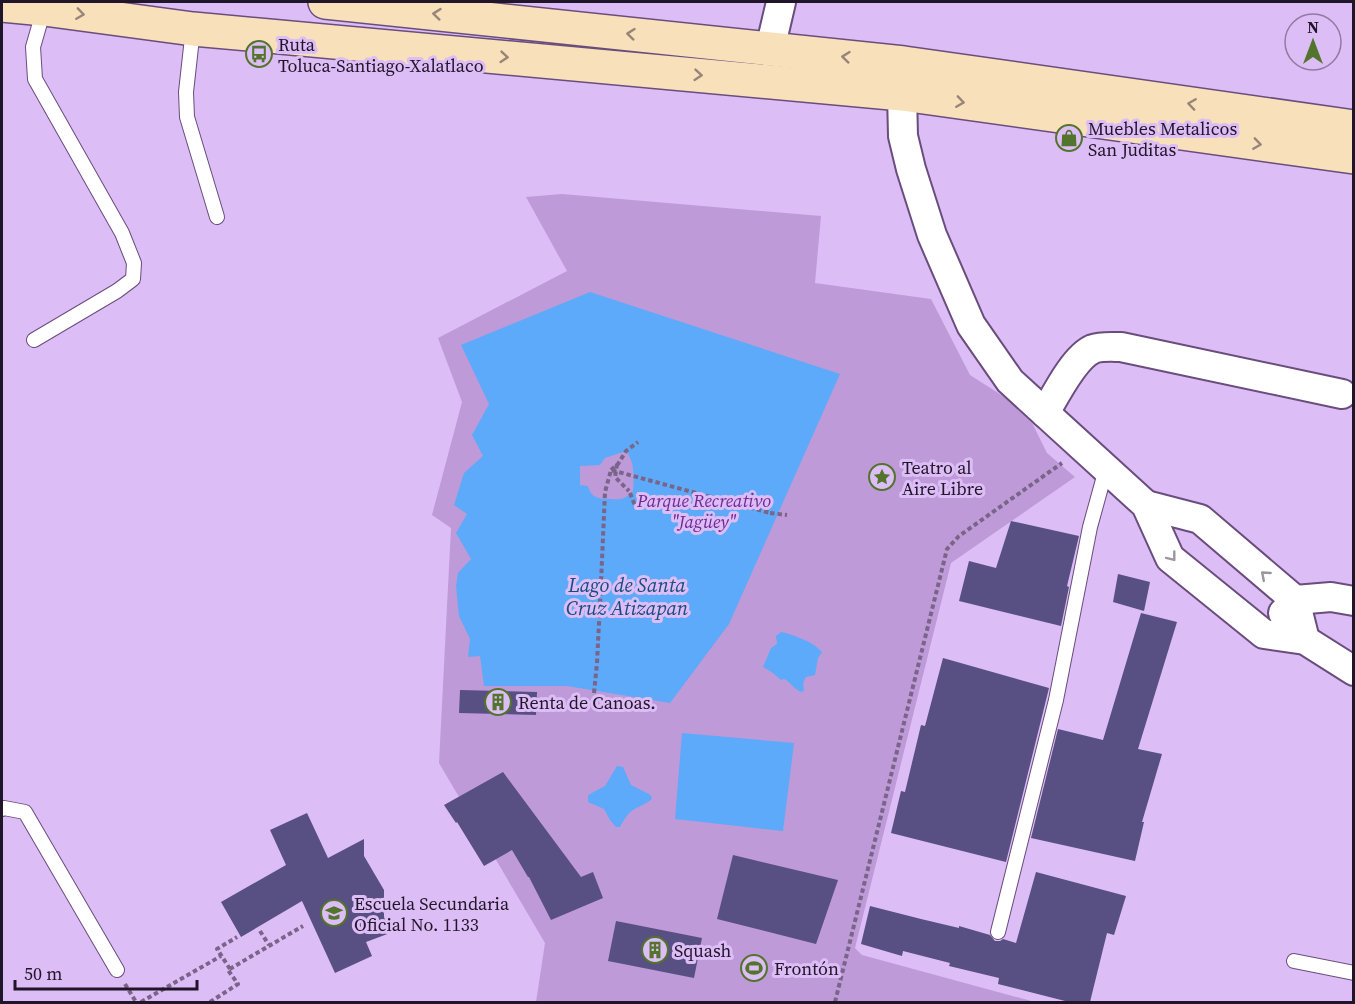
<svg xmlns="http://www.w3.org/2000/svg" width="1355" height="1004" font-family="'Source Serif 4',serif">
  <rect width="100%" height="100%" fill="#ddbdf5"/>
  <polygon fill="#bf9ad9" points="562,194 821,216 815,283 931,299 970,375 1026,411 1047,453 1075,477 951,563 855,948 862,955 1035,1002 536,1002 545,943 439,763 451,528 432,515 462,402 438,338 567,271 526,197"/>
  <g fill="#5caaf9" fill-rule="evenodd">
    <path d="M 590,292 L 840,374 L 729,624 L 670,703 L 567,686 L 484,686 L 480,656 L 468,657 L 470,639 L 459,616 L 456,586 L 458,573 L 471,559 L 456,533 L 467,514 L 454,505 L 464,473 L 483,456 L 472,435 L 489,404 L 461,345 ZM 626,451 C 635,463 634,476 633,491 C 630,494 626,498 621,499 C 618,500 614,499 611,499 C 599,499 591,498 588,486 L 580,485 L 580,466 L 600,465 L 605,458 Z"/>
    <path d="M 781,632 C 794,635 814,642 822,652 L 818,658 L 815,675 L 806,677 L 803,683 L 804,690 L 802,692 C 794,690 791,682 784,679 L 781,680 L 773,673 L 763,667 L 771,648 L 777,644 L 776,636 Z"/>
    <polygon points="682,733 794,743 783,831 675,819"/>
    <path d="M 617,766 L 623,767 L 631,785 L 649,794 L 651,796 L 652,799 C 646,804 640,806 633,810 C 627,814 624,820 620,827 L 616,827 L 610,820 L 604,809 L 588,802 L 588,795 L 605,786 Z"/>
  </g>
  <g fill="#584f82">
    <polygon points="1011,521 1079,536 1067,586 1069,587 1061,626 959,601 969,561 996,568"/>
    <polygon points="1118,574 1150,582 1144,611 1113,602"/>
    <polygon points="1141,613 1177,622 1138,749 1162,754 1142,822 1144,822 1135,861 1031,838 1058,729 1103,740"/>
    <polygon points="943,658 1049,688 1006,862 891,833 901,791 905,792 921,725 925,726"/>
    <polygon points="460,690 537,692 536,715 459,713"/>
    <polygon points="503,772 581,877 593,872 603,898 551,920 529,877 528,877 512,850 484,866 457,822 456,823 444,805"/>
    <polygon points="307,813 328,858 364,839 364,856 384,890 384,917 390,933 366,942 372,956 335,973 302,901 241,937 221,902 286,865 270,830"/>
    <polygon points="733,855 838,880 816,944 717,919"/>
    <polygon points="1036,872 1126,896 1114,935 1107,933 1090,1002 1069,1002 998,984 999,978 949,966 950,963 903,951 902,956 861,944 870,906 921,919 959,928 959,926 990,935 995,941 1000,941 1003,939 1016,943"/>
    <polygon points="616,921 702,938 694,978 608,961"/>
  </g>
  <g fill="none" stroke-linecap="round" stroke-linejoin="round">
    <defs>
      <g id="service">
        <polyline points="193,29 186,92 187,117 217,217"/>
        <polyline points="34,340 117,291 133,279 134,263 122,233 35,79 33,47 44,9"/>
        <polyline points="2,809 4,808 25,812 117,970"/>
        <polyline points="998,932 1056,700 1090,527 1106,469"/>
        <polyline points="1294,961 1354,973"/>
      </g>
      <g id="minor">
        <polyline points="770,49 781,2"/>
        <polyline points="903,72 902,94 903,136 911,169 932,235 971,325 1010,381 1146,505 1170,558 1264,634 1305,640 1354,671"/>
        <path d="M 1045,413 C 1055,396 1074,357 1093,349 C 1101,346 1112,347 1121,347 L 1342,394"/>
        <polyline points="1146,505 1200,519 1295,600 1305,640"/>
        <polyline points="1283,613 1295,600 1331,597 1354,601"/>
      </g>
      <g id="secondary">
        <polyline points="325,2 904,63 1354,127"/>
        <polyline points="2,5 44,9 193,29 902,94 1354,157"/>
      </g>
    </defs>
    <use href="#service" stroke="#694d7d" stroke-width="16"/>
    <use href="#minor" stroke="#694d7d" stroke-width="32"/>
    <use href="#secondary" stroke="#694d7d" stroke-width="36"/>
    <g stroke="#7a6489" stroke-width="4" stroke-dasharray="4.5 3" stroke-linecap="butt">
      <polyline points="617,464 615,477 629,491"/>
      <polyline points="611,470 618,464 626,451 638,442"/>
      <polyline points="630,493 636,508"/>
      <polyline points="770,513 787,515"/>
      <polyline points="594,693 597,663"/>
      <polyline points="260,931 269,945"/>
      <polyline points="230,969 217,949 237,937"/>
      <polyline points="125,984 136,1002"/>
      <polyline points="141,1002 221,956"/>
      <polyline points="210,1002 238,984 228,970 303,926"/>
      <polyline points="835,1002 947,549 959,536 1062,463"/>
    </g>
    <use href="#service" stroke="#fff" stroke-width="14"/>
    <use href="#minor" stroke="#fff" stroke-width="28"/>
    <use href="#secondary" stroke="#f8e0ba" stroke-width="33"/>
    <polyline stroke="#7a6489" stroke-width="4" stroke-dasharray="4.5 3" stroke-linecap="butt" points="597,663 601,583 605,492 611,470 770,513"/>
  </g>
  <defs><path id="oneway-chevron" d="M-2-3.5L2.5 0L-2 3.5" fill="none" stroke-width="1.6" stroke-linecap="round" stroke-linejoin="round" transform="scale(1.5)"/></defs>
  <g stroke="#978579">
    <use href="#oneway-chevron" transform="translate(80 14) rotate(8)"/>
    <use href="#oneway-chevron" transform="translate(437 14) rotate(-174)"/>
    <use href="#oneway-chevron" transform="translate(631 34) rotate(-174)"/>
    <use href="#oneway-chevron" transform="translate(504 57) rotate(5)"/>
    <use href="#oneway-chevron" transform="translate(846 57) rotate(-174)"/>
    <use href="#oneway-chevron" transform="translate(698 75) rotate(5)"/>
    <use href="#oneway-chevron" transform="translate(960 102) rotate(8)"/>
    <use href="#oneway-chevron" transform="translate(1192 104) rotate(-172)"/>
    <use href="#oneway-chevron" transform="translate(1257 144) rotate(8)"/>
  </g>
  <g stroke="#9b969f">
    <use href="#oneway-chevron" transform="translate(1172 557) rotate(52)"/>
    <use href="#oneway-chevron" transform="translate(1265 575) rotate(-139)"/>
  </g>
  <defs>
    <symbol id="bus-ring" viewBox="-11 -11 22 22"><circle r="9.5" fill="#ddbdf5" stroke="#52742c" stroke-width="1.5"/><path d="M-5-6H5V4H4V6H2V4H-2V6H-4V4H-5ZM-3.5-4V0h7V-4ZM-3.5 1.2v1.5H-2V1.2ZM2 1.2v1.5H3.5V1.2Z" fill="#52742c"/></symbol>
    <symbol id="shop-ring" viewBox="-11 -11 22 22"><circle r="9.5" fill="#ddbdf5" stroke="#52742c" stroke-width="1.5"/><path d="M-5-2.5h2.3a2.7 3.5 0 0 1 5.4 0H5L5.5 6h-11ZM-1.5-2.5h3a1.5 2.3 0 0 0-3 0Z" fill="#52742c"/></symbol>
    <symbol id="sight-ring" viewBox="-11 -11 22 22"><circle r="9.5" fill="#ddbdf5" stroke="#52742c" stroke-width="1.5"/><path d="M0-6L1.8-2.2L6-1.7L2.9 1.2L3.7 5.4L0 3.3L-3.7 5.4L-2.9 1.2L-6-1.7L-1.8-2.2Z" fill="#52742c"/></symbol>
    <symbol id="building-ring" viewBox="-11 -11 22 22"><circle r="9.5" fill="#ddbdf5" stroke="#52742c" stroke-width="1.5"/><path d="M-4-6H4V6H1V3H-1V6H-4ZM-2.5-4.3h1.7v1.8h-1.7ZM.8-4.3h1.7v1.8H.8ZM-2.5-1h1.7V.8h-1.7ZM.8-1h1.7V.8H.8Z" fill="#52742c"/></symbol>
    <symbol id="school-ring" viewBox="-11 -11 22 22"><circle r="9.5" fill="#ddbdf5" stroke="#52742c" stroke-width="1.5"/><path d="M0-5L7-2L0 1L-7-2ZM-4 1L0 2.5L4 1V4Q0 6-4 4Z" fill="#52742c"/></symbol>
    <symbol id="stadium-ring" viewBox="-11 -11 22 22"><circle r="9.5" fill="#ddbdf5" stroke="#52742c" stroke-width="1.5"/><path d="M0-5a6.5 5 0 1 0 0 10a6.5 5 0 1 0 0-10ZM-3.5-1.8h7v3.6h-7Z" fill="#52742c"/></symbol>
  </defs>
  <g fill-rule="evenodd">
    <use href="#bus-ring" x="244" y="39" width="30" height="30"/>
    <use href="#shop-ring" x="1054" y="123" width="30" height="30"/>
    <use href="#sight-ring" x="867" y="462" width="30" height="30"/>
    <use href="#building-ring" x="483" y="687" width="30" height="30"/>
    <use href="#school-ring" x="319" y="898" width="30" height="30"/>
    <use href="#building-ring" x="640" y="935" width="30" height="30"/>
    <use href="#stadium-ring" x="739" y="953" width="30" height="30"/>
  </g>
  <g text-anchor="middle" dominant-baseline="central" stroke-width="6" stroke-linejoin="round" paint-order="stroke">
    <g font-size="18" fill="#211529" stroke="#ddbdf5" text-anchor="start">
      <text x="278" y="44">Ruta<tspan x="278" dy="21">Toluca-Santiago-Xalatlaco</tspan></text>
      <text x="1088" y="128">Muebles Metalicos<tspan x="1088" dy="21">San Juditas</tspan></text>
      <text x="902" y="467">Teatro al<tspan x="902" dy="21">Aire Libre</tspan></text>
      <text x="518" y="702">Renta de Canoas.</text>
      <text x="354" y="903">Escuela Secundaria<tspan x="354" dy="21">Oficial No. 1133</tspan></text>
      <text x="674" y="950">Squash</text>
      <text x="774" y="968">Frontón</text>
    </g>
    <g font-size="18" font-style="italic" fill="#6e2a94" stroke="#ddbdf5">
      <text x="704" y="500">Parque Recreativo<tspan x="704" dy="21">"Jagüey"</tspan></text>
    </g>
    <g font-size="20" font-style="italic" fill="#164d7f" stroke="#ddbdf5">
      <text x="627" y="585">Lago de Santa<tspan x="627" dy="23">Cruz Atizapan</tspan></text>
    </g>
  </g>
  <rect width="1355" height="1004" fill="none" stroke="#211529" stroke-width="6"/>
  <g transform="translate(1313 42)"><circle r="28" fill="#ddbdf5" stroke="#927aa3" stroke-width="1.5"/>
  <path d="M0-4.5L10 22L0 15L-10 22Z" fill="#52742c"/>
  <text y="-9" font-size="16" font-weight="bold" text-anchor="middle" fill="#211529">N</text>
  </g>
  <path d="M15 980v9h182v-9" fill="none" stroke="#211529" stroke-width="3"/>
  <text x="24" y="980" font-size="18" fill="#211529" stroke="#ddbdf5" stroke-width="4.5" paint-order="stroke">50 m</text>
</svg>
